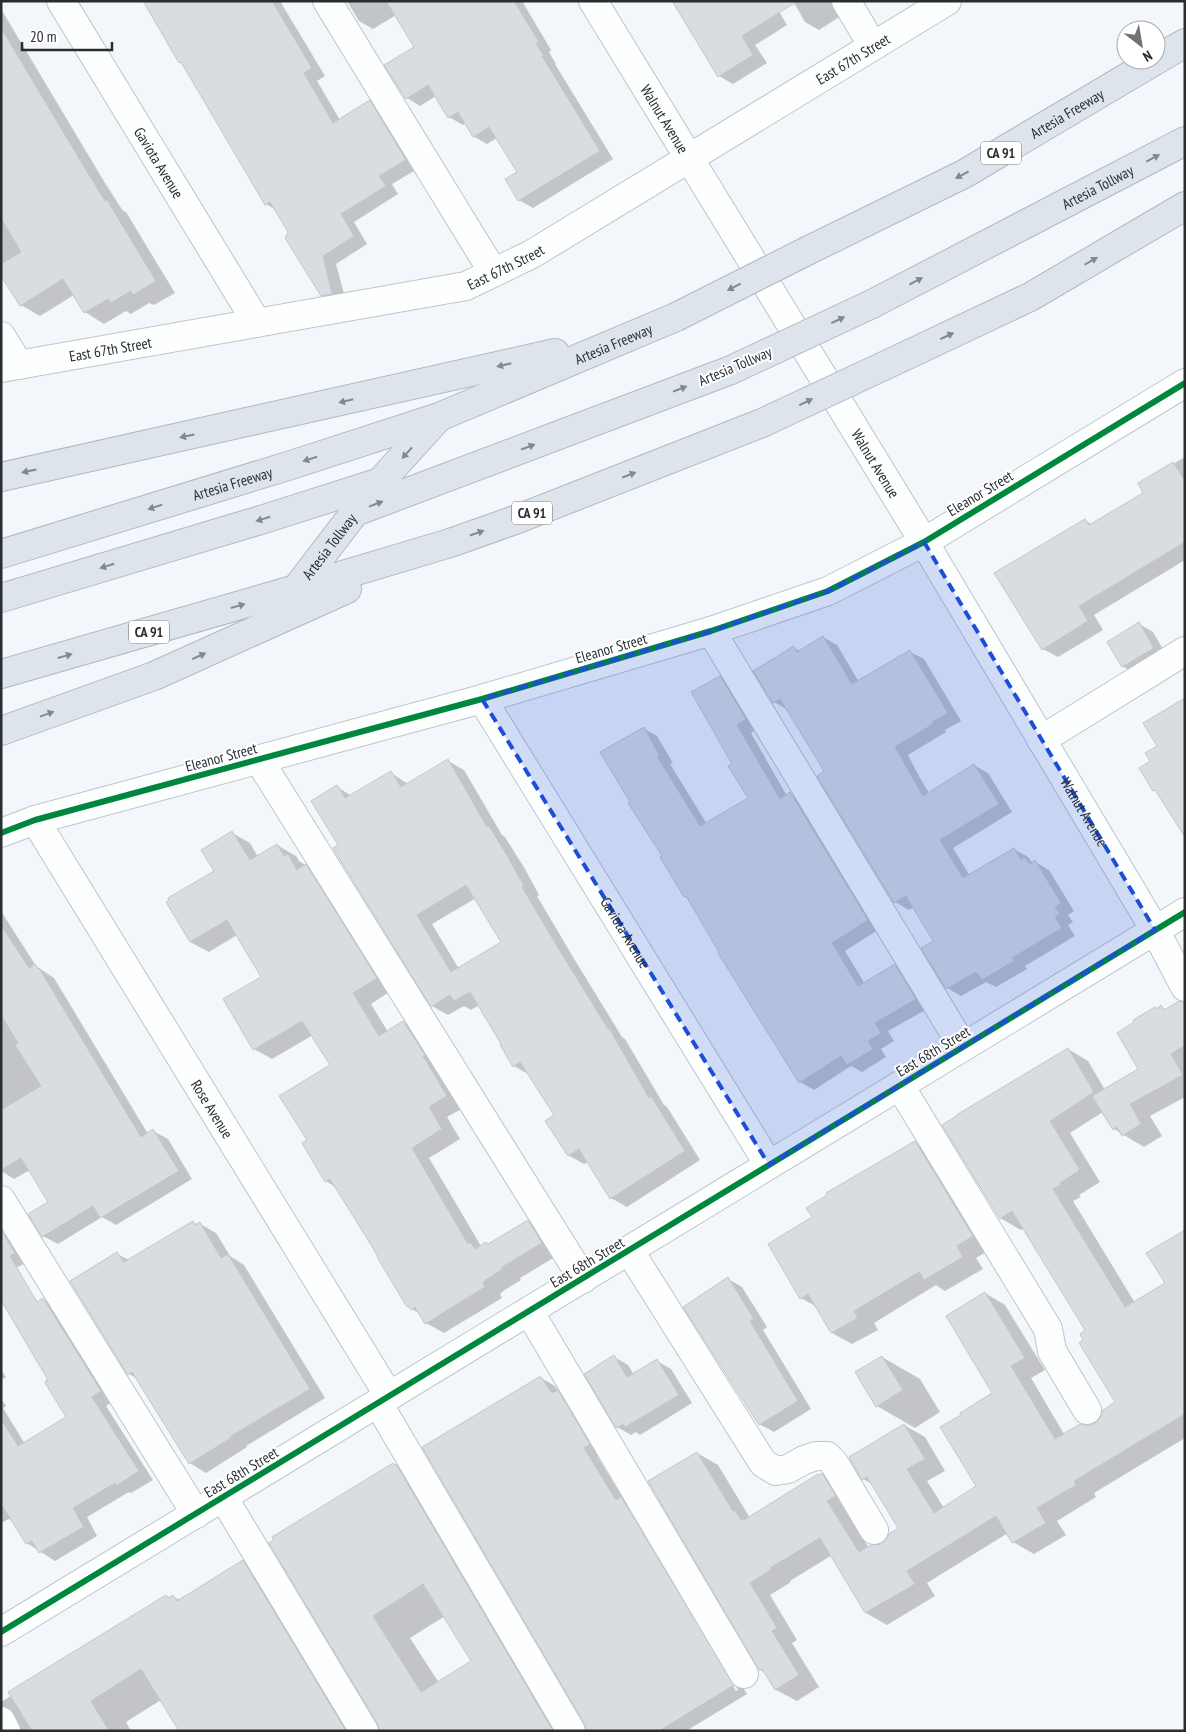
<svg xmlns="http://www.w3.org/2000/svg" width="1186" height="1732" font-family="'PT Sans Narrow',sans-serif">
  <rect width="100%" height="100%" fill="#f3f6fa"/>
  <g fill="#0003" fill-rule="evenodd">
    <polygon points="144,1 280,1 325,76 317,81 340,120 370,102 383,110 419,168 392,184 398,194 354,222 367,244 336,264 346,301 336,303 322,295 276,210 266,204 184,64 180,62"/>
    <polygon points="347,1 522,1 551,50 549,52 556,64 555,64 613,159 533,208 519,200 519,172 497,138 487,144 473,136 466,123 463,125 449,117 436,96 420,106 407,98 416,47 396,15 373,29 359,21"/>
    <polygon points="672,1 747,1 774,3 787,25 755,45 767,63 733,84 719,76"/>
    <polygon points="793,1 832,1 841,16 819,30 805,22"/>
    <polygon points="1,9 105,183 123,211 126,212 175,293 154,305 149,303 131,314 126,311 104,324 85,312 74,295 40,316 21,305 1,273"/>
    <polygon points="1185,457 1185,560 1094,615 1103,630 1058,657 1043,649 1085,520 1092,525 1145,493 1139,484"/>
    <polygon points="1139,624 1153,632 1167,656 1137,674 1122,666"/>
    <polygon points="823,637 837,645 859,682 910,652 924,659 961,721 945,730 946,732 908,755 920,778 929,793 974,765 988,773 1012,812 953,848 970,876 1014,849 1028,857 1031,861 1033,863 1035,862 1049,870 1074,911 1068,915 1073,922 1068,925 1075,936 1025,966 1027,969 996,987 986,982 961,996 947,988 923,949 935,941 914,907 909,910 895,902 819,776 826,772 788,710 774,702 794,648 800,651"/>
    <polygon points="720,677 734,685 759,728 751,733 787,796 790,794 804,802 881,928 845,951 865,984 895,966 909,974 929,1008 888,1031 894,1041 881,1049 886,1057 862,1072 851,1066 814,1090 800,1082 688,898 685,896 664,857 643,728 657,736 673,763 670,764 707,824 749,799 734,764"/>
    <path d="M 448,761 L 464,770 L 502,835 L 505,837 L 525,869 L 539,895 L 537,896 L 573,957 L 622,1037 L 625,1039 L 664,1105 L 667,1107 L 700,1160 L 627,1207 L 611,1198 L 589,1162 L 584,1164 L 568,1155 L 556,1116 L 530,1075 L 514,1066 L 479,1005 L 471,1010 L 464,1006 L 448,1015 L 432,1006 L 340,846 L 337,787 L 352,796 L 391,773 L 408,784 ZM 476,898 L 502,942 L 459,969 L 432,924 Z"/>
    <polygon points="232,833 250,843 258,857 277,845 296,856 299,861 324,877 394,989 371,1004 388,1032 403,1022 422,1033 465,1107 447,1117 460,1139 429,1158 481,1246 489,1245 528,1221 546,1232 560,1254 520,1278 521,1280 503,1291 500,1294 502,1298 444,1333 426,1323 420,1314 407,1306 337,1188 326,1181 308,1141 332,1065 313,1035 272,1059 254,1049 262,977 237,935 209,952 190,942 215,872"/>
    <polygon points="1,911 36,966 54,978 148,1134 153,1131 168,1139 192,1179 116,1225 102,1217 58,1244 43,1236 50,1203 30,1170 14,1179 1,1171"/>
    <polygon points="1185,1004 1185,1097 1150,1116 1162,1136 1144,1147 1114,1129 1103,1112 1070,1133 1100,1182 1079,1195 1081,1197 1073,1201 1135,1303 1167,1284 1185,1235 1185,1438 1094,1493 1096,1497 1057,1521 1066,1535 1034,1554 1013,1542 1008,1533 927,1583 935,1596 887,1625 866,1613 832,1555 790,1581 791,1582 770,1595 797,1640 792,1643 819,1687 797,1701 776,1690 766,1673 760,1670 697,1453 718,1465 750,1518 822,1475 843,1487 856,1508 847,1513 869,1548 882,1545 899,1528 872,1484 863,1479 904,1425 925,1437 945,1471 927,1481 944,1508 977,1487 994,1393 985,1293 1005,1305 1045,1370 1031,1378 1064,1434 1096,1424 1117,1402 1085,1340 1087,1331 1024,1228 1021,1230 1000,1218 1068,1049 1088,1061 1105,1090 1140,1070 1157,1010 1161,1007 1167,1010"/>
    <polygon points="915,1143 936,1154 993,1248 976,1258 983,1269 945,1291 936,1285 874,1323 878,1330 852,1344 832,1333 817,1307 801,1298 814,1218"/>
    <polygon points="193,1222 198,1225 200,1224 216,1233 230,1256 244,1265 325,1398 246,1446 247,1447 206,1473 190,1463 138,1379 129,1374 117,1254 129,1260"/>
    <polygon points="2,1233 16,1241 29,1261 18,1267 4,1259"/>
    <polygon points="728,1279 742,1287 767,1327 763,1330 811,1409 774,1432 759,1424"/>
    <polygon points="43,1299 58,1308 115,1400 106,1406 153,1480 131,1493 129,1492 87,1517 97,1536 55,1561 27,1543 11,1518 1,1523 1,1399 6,1406 3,1408 25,1444 68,1417 45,1381 48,1379 16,1326 36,1313"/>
    <polygon points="614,1357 628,1365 634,1375 657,1361 671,1369 692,1403 640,1435 636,1432 631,1435 617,1427"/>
    <polygon points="882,1357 920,1379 940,1412 915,1428 877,1406"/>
    <polygon points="1,1370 6,1377 1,1380"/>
    <path d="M 541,1378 L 555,1386 L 559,1392 L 572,1400 L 603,1452 L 597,1456 L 624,1500 L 635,1507 L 747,1694 L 686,1731 L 587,1731 ZM 625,1505 L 628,1505 L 738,1690 L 736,1691 Z"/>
    <path d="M 393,1464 L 434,1488 L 577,1731 L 385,1731 L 275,1541 ZM 445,1616 L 473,1661 L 439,1683 L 410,1638 Z"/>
    <polygon points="243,1561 279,1582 368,1731 180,1731 161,1700 126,1722 131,1731 1,1731 1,1702 173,1597 180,1600"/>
  </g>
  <g fill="#d9dce0" stroke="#c3c6ca" fill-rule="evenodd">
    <polygon points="143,1 272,1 312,68 304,73 333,123 370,100 406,160 379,176 386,186 341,214 354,236 323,256 332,294 321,296 285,238 288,232 270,202 265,205 181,62 179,63"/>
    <polygon points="386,1 514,1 539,42 536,44 544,56 542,56 600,151 518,201 505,179 517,172 489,127 473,137 458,112 448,118 428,85 406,99 384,65 414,47"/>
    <polygon points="672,1 798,1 742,36 753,55 718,77"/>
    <polygon points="1,28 86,170 105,201 107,200 156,281 133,295 131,291 111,303 108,299 84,313 63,279 20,306 1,276 1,264 21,252 1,218"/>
    <polygon points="1173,462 1185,481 1185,542 1079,606 1088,621 1042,650 994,573 1085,519 1089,525 1143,493 1138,483"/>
    <polygon points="1139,622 1154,648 1122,667 1107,642"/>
    <polygon points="823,636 852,684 910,650 948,713 932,722 933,724 895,747 923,796 974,764 999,804 940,840 963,878 1014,848 1021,860 1025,857 1030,864 1035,860 1061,903 1055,907 1060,914 1055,917 1062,928 1012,958 1014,961 982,980 976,972 946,989 921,948 933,941 906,896 894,903 817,776 824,771 780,699 773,703 753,671 794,646 797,652"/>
    <polygon points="720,676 746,719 737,725 780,799 790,792 868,920 832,943 858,986 895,964 916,999 875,1023 881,1033 868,1041 873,1049 847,1065 841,1056 799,1083 718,953 719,952 686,896 684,897 660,857 662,856 628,803 630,802 600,752 644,727 659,755 657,756 700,826 748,798 728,766 732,764 691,692"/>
    <polygon points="1185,698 1185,837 1155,790 1153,791 1139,768 1150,761 1145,753 1157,746 1143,723"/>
    <path d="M 448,759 L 487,827 L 489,826 L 509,859 L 524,886 L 522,887 L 557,946 L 608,1029 L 609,1028 L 649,1098 L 651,1096 L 685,1151 L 610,1199 L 579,1149 L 568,1156 L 545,1121 L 554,1115 L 520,1062 L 513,1067 L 500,1045 L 501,1044 L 470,992 L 454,1001 L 450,995 L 431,1007 L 333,848 L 338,845 L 311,801 L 337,785 L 345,798 L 391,771 L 401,787 ZM 466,885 L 501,942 L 451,972 L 417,915 Z"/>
    <polygon points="232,831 250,860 277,844 284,856 288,854 297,870 306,864 377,978 353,993 379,1036 403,1021 425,1055 423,1056 447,1096 429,1107 442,1129 412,1148 468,1244 470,1242 475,1249 486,1242 488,1244 528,1220 542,1243 502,1267 503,1269 484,1281 483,1283 485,1287 425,1324 415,1307 411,1310 408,1306 407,1307 377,1257 378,1256 330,1179 325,1182 302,1143 307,1140 279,1096 330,1065 302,1021 253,1050 223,999 261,977 227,920 190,942 166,902 169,900 168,898 214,871 201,850"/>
    <polygon points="1,925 29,968 35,964 38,969 39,968 141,1137 153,1129 179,1171 100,1218 93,1206 42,1237 28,1214 48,1202 21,1158 1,1170 1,1110 41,1086 15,1045 18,1043 1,1015"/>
    <polygon points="1179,1001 1185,1003 1185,1045 1171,1054 1183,1075 1130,1104 1141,1124 1122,1136 1117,1127 1113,1130 1092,1096 1138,1069 1117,1033 1134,1022 1133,1020 1155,1007 1156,1009 1161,1005 1164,1010"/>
    <polygon points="1068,1048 1094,1092 1050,1121 1080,1170 1060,1183 1061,1185 1053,1189 1125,1307 1165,1283 1146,1253 1185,1230 1185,1414 1074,1481 1076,1485 1037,1508 1046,1523 1012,1543 996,1516 907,1571 915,1584 865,1613 820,1538 770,1568 771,1570 750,1583 777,1628 772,1631 799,1675 775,1690 762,1669 759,1670 648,1481 697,1452 733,1511 735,1510 741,1520 743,1519 744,1520 818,1474 819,1475 822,1473 836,1496 827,1501 859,1552 871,1545 882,1544 887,1538 889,1534 898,1528 867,1477 862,1480 849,1457 904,1424 925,1459 907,1469 934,1513 976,1486 940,1427 961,1415 960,1413 992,1393 946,1316 985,1292 1025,1358 1011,1366 1055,1439 1080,1424 1088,1426 1095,1423 1100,1418 1103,1410 1115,1402 1079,1343 1083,1340 1080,1334 1085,1330 1012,1211 1000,1219 942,1125 958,1115 958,1114"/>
    <polygon points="915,1141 973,1236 957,1246 963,1257 924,1280 919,1272 854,1311 858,1318 831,1333 808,1294 800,1299 768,1244 812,1217 806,1208 827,1195 826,1193"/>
    <polygon points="193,1221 195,1225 200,1222 221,1258 228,1254 310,1389 231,1436 231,1438 189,1464 132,1372 128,1375 70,1281 117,1252 124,1262"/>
    <polygon points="1,1230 15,1253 10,1256 37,1302 43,1298 101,1391 92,1397 139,1471 116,1486 115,1483 73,1508 84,1527 39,1553 32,1541 26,1544 1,1504 1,1419 18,1446 66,1417 45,1383 48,1380 1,1300"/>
    <polygon points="728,1277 754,1319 750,1321 798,1401 759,1425 683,1307"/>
    <polygon points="614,1355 627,1377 657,1359 679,1395 625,1427 623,1424 616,1428 584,1374"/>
    <polygon points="882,1356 903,1390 876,1407 855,1372"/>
    <polygon points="539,1377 541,1377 551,1392 552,1391 553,1393 558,1390 590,1444 584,1448 616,1500 621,1497 734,1685 659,1731 587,1731 584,1723 422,1447"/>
    <path d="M 393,1463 L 395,1465 L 396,1464 L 553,1731 L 380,1731 L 377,1723 L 269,1543 L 274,1540 L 272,1537 ZM 423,1584 L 471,1661 L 421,1692 L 373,1616 Z"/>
    <polygon points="243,1560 346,1731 179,1731 141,1669 91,1701 109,1731 32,1731 8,1692 166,1595 168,1598 173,1595 177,1601"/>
  </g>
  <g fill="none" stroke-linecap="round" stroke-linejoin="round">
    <defs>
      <g id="minor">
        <path id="s1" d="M 61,1 L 257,323"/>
        <polyline points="327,1 493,272"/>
        <path id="s2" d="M 593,1 L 924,542 L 1155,930 L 1185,987"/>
        <polyline points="846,1 873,46"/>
        <polyline points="1,336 19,365"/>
        <path id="s3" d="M 1,368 L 466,286 L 532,254 L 947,1"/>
        <polyline points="711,631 963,1047"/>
        <path id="s4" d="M 482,699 L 769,1165"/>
        <polyline points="1041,740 1185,651"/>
        <polyline points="259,760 583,1279"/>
        <path id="s5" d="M 35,820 L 389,1396"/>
        <polyline points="1,833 35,820 482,699 711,631 828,591 924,542 1185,383"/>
        <polyline points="900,1086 1048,1329 1052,1351 1087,1410"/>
        <polyline points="1,1200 196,1514"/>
        <polyline points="629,1250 763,1463 776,1471 788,1469 804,1460 816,1456 827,1456 834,1463 874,1530"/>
        <polyline points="529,1311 744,1674"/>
        <polyline points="378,1403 571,1731"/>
        <polyline points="223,1497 364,1731"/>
        <polyline points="1,1632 1185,912"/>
        <polyline points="1,1721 6,1731"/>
      </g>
      <g id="highway">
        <path id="s6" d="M 809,250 L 964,174 L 1185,43"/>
        <path id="s7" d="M 872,304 L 1185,141"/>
        <polyline points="903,357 1030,297 1185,206"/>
        <polyline points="1,477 555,353"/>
        <path id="s8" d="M 1,554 L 288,466 L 439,417 L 676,317"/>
        <path id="s9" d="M 296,589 L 355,512 L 731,370"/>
        <polyline points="1,598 264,519 380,482 438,418"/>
        <polyline points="1,674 296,589 450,543 515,520 762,423"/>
        <polyline points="1,731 154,676 347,589"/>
      </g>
    </defs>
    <use href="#minor" stroke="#c2c4c8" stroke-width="30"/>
    <use href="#highway" stroke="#b0b8c1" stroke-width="30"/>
    <use href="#minor" stroke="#fdfefe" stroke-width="28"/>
    <use href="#highway" stroke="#dee4ec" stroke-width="28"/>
    <defs>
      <g id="highway-bridge">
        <polyline points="676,317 809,250"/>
        <polyline points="731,370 872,304"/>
        <polyline points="762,423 903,357"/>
      </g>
    </defs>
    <use href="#highway-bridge" stroke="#b0b8c1" stroke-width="30" stroke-linecap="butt"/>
    <use href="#highway-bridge" stroke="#dee4ec" stroke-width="28"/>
    <defs>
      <g id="cycleway">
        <polyline points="1,833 35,820 482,699 711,631 828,591 924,542 1185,383"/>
        <polyline points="1,1632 1185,912"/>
      </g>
    </defs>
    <use href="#cycleway" stroke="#fff" stroke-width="9"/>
    <use href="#cycleway" stroke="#00873e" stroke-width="6"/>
  </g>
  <defs><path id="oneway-solid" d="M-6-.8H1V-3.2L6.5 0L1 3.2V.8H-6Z" transform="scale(1.25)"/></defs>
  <g fill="#84888e">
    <use href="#oneway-solid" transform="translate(1153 158) rotate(-28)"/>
    <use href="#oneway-solid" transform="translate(962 175) rotate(152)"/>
    <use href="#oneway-solid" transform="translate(1091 261) rotate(-30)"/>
    <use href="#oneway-solid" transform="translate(916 281) rotate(-28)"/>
    <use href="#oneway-solid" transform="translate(734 287) rotate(153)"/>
    <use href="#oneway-solid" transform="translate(838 320) rotate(-25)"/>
    <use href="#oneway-solid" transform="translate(947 336) rotate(-25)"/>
    <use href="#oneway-solid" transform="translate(504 365) rotate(167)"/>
    <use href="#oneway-solid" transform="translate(680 389) rotate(-21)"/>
    <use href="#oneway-solid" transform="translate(346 401) rotate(167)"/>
    <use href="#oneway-solid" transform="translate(806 402) rotate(-25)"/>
    <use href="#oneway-solid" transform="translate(187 436) rotate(168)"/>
    <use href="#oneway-solid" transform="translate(528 447) rotate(-21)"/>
    <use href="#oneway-solid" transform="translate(407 453) rotate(132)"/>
    <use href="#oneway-solid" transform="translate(310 459) rotate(162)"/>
    <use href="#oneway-solid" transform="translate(29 471) rotate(168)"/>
    <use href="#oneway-solid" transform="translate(629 475) rotate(-21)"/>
    <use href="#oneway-solid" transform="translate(376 504) rotate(-21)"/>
    <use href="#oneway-solid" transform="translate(155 507) rotate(163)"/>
    <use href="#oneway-solid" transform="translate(263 519) rotate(163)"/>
    <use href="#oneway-solid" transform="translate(477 533) rotate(-19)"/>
    <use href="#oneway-solid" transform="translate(107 566) rotate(163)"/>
    <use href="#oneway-solid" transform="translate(238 606) rotate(-16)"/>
    <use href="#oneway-solid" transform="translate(65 656) rotate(-16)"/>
    <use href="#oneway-solid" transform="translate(199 656) rotate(-24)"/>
    <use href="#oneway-solid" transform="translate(47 714) rotate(-20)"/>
  </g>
  <path fill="#1d4ed8" fill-opacity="0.2" stroke="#1d4ed8" stroke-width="4" stroke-dasharray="10 6" stroke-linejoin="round" d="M 924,542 L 1155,930 L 769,1165 L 482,699 L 711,631 L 828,591 Z"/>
  <g text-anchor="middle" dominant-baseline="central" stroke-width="4" stroke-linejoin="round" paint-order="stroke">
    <g fill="#fff" stroke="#696c6f" stroke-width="1">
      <rect x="981" y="141.5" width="40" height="23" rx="4"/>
      <rect x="512" y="501.5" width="40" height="23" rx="4"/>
      <rect x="129" y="620.5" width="40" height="23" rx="4"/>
    </g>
    <g font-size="14" font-weight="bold" fill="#292d31">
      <text x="1001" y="153">CA 91</text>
      <text x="532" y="513">CA 91</text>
      <text x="149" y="632">CA 91</text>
    </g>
    <g font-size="15" fill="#292d31" stroke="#fff">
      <text stroke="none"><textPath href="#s3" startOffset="921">East 67th Street</textPath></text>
      <text stroke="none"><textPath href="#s6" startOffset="292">Artesia Freeway</textPath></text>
      <text stroke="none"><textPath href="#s2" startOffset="138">Walnut Avenue</textPath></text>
      <text stroke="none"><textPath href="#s1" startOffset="189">Gaviota Avenue</textPath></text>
      <text stroke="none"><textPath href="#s7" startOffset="254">Artesia Tollway</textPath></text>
      <text stroke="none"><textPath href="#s3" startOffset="516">East 67th Street</textPath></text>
      <text stroke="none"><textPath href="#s8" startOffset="648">Artesia Freeway</textPath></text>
      <text stroke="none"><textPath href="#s3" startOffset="111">East 67th Street</textPath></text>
      <text transform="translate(735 366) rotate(-23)">Artesia Tollway</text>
      <text stroke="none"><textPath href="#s2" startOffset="542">Walnut Avenue</textPath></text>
      <text stroke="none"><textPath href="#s8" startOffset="242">Artesia Freeway</textPath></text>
      <text transform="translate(980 493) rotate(-31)">Eleanor Street</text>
      <text stroke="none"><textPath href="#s9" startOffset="54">Artesia Tollway</textPath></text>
      <text transform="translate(611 648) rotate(-16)">Eleanor Street</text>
      <text transform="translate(221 757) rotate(-15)">Eleanor Street</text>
      <text stroke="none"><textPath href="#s2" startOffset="948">Walnut Avenue</textPath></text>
      <text stroke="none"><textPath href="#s4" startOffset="274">Gaviota Avenue</textPath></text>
      <text transform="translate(933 1051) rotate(-31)">East 68th Street</text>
      <text stroke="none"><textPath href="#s5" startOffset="339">Rose Avenue</textPath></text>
      <text transform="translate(587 1262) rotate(-31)">East 68th Street</text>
      <text transform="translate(241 1472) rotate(-31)">East 68th Street</text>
    </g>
  </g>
  <rect width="1186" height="1732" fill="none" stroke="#292d31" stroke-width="5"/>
  <g transform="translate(1141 45) rotate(149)"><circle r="24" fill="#ffffff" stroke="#a9abad"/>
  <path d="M0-4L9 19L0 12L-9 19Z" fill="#707377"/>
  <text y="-8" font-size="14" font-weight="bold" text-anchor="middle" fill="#292d31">N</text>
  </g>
  <path d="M22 42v8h90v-8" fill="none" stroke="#292d31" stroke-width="2.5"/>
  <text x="30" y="42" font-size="15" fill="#292d31" stroke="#ffffff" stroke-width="4" paint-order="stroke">20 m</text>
</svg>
